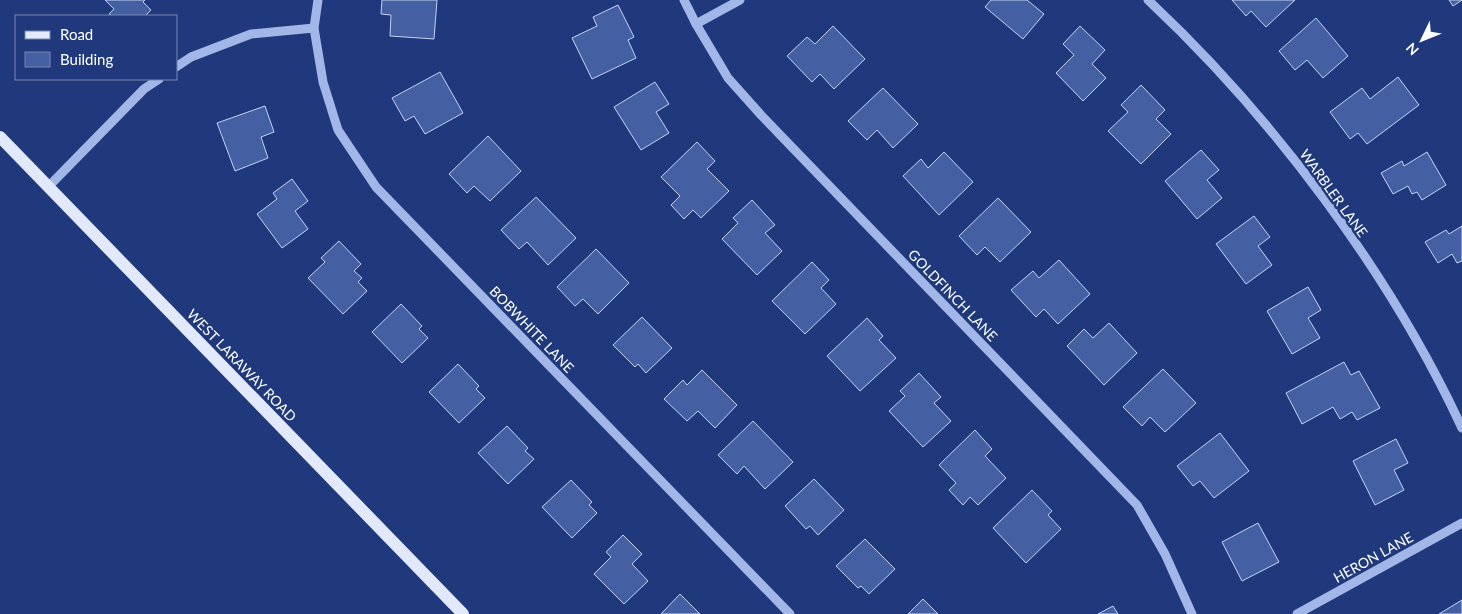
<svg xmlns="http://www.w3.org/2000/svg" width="1462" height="614" font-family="Lato,sans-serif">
  <rect width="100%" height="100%" fill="#1f397c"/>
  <g fill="#4460a3" stroke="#c5d3f5">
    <polygon points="105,0 145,0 143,2 151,10 145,16 112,16 109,14 114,9"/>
    <polygon points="382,0 437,0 434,39 390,36 391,15 381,14"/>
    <polygon points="991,0 1027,0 1044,14 1023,39 985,7"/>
    <polygon points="1232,0 1295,0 1266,27 1251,11 1246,16"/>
    <polygon points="1449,0 1462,0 1453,6"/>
    <polygon points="618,5 634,37 628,40 636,58 592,79 572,38 597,26 593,17"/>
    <polygon points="1316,18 1348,56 1323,78 1307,60 1295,70 1279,51"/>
    <polygon points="833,26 865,59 834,89 820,74 812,82 787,56 807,37 815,44"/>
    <polygon points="1080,26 1105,50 1092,64 1106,78 1083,101 1056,73 1074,55 1063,44"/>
    <polygon points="440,72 463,113 425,134 414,116 405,121 392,98"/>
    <polygon points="1398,77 1419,105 1367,144 1358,133 1350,139 1330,112 1362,88 1370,99"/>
    <polygon points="655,82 669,104 656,112 669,133 641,150 614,107"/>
    <polygon points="1141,85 1165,110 1156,119 1171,134 1141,164 1108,131 1128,112 1121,105"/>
    <polygon points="883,88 918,124 893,148 877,130 867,140 848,121"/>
    <polygon points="265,106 274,132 261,137 268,158 235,171 217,123"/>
    <polygon points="488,136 521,171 490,201 474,186 467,193 449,174"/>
    <polygon points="697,142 715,161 707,169 729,191 701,218 693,210 684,219 671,205 680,196 661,177"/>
    <polygon points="1201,150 1219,170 1207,180 1222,198 1197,219 1165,181"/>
    <polygon points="944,152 973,182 939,215 903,176 921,159 928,168"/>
    <polygon points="1427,152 1446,185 1422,200 1417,192 1412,194 1408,186 1393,194 1381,173 1402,161 1404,166"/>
    <polygon points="292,179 308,201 295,211 308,229 282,248 257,214 277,199 273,193"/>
    <polygon points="536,197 576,238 548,265 527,242 519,249 501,230"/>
    <polygon points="998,198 1031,232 1000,262 985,247 977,255 959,236"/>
    <polygon points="752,200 775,225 765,233 782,251 757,275 722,239 738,223 733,218"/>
    <polygon points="1254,216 1270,237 1258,246 1272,265 1246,284 1216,244"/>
    <polygon points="1462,226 1462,261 1457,263 1452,254 1438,263 1425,242 1446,230 1449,234"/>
    <polygon points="339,241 361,264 354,271 362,278 358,282 367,291 343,314 308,278 325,262 321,258"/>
    <polygon points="596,249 629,283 598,314 583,299 575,306 557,287"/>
    <polygon points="1059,260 1090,294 1058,324 1044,309 1036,317 1011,290 1033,271 1039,278"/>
    <polygon points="812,262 829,280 821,288 836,304 805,334 772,301"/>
    <polygon points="1308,287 1321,310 1308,318 1320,338 1292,354 1267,311"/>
    <polygon points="401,304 422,326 419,329 428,338 402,363 372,332"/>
    <polygon points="642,317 672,348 646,373 638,364 635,367 613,345"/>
    <polygon points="867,318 883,336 879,340 896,358 860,391 827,356"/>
    <polygon points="1109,323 1137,353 1104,385 1067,346 1084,329 1093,338"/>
    <polygon points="1344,362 1351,375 1359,371 1380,408 1357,420 1352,412 1340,419 1333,407 1302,424 1286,393"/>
    <polygon points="458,364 479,386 476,389 485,398 459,423 429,392"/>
    <polygon points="1163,369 1196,403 1165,432 1150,417 1142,426 1123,407"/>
    <polygon points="702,370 737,405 715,428 698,411 687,421 664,399 683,380 687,385"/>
    <polygon points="919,373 941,397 934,403 951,421 923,447 889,411 905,396 900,391"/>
    <polygon points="753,421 793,462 765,489 744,466 737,474 718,455"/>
    <polygon points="507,426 528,448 525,451 534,459 508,484 478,453"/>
    <polygon points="975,430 992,449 985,456 1006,478 978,505 970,497 963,505 949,490 956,483 939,465"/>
    <polygon points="1220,433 1249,471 1214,498 1200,481 1193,486 1177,466"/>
    <polygon points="1396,439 1408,463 1394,470 1404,490 1375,505 1353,461"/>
    <polygon points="814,479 844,510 818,535 810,526 806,529 785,506"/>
    <polygon points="571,480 592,502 589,505 597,513 572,538 542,507"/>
    <polygon points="1032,490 1052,511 1048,515 1061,529 1026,563 993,528"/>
    <polygon points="1258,523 1279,562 1242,581 1222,542"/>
    <polygon points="623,535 642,554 632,564 648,581 624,604 594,574 611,557 606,552"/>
    <polygon points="865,539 895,569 869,594 861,586 858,588 836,566"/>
    <polygon points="680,594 700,614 661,614"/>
    <polygon points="923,599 938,614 908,614"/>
    <polygon points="1462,600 1462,614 1439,614"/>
    <polygon points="1113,606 1118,614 1098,614"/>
  </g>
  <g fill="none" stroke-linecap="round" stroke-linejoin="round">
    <g stroke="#a2b6e7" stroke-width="9">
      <polyline points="318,0 314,28 323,82 338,130 376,187 790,614"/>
      <polyline points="684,0 696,24 728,78 761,115 1137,505 1165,554 1192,614"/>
      <path d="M 1148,0 C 1273,117 1390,273 1462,428"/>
      <polyline points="696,24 740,0"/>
      <polyline points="176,67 191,57 251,34 314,28"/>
      <polyline points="48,187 144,89 159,79"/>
      <polyline points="1297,614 1462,523"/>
    </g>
    <polyline stroke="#e3e9fd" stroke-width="12" points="0,137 463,614"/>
  </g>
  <g text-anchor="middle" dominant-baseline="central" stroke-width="5" stroke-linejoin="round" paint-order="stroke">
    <g font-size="14" fill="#fff" stroke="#1f397c">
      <text transform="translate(1334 193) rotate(54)">WARBLER LANE</text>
      <text transform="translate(953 295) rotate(46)">GOLDFINCH LANE</text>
      <text transform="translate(532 329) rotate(46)">BOBWHITE LANE</text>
      <text transform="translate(242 365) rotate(46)">WEST LARAWAY ROAD</text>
      <text transform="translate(1373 557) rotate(-29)">HERON LANE</text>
    </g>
  </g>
  <rect x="15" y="15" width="162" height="65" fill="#1f397c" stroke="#7988b0"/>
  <rect x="25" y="31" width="25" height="8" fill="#e3e9fd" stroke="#7988b0"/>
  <text x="60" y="40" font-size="15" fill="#ffffff">Road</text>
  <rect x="25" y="52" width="25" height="15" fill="#4460a3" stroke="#7988b0"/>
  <text x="60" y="65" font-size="15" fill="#ffffff">Building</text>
  <g transform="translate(1422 40) rotate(227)" stroke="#1f397c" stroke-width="4" paint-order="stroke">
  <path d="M0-4L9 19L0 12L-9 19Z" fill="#ffffff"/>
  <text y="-8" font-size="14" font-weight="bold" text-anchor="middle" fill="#ffffff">N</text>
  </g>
</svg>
